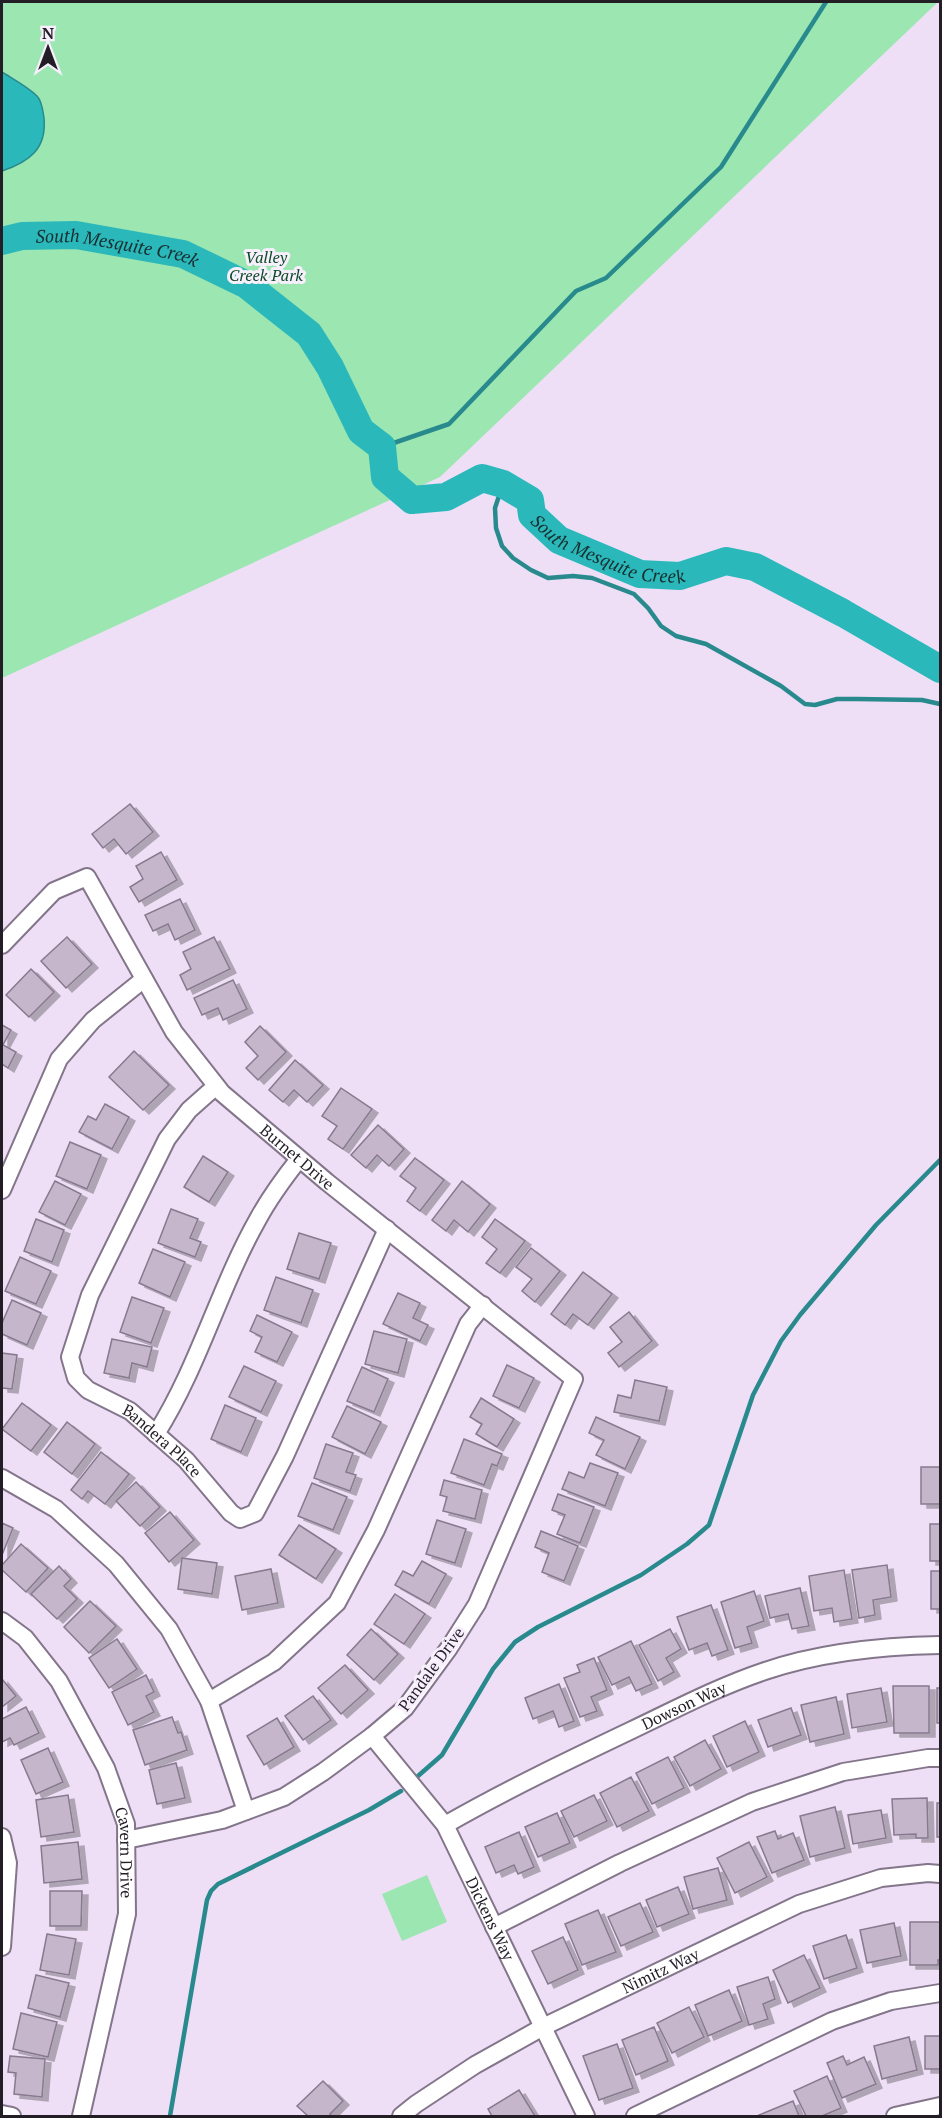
<svg xmlns="http://www.w3.org/2000/svg" width="942" height="2118" font-family="'PT Serif',serif">
  <defs>
    <filter id="shadow"><feDropShadow dx="6" dy="4" stdDeviation="0" flood-color="#0004"/></filter>
  </defs>
  <rect width="100%" height="100%" fill="#eedff6"/>
  <g fill="#9be6b1">
    <polygon points="2,2 938,2 440,477 2,678"/>
    <polygon points="427,1875 447,1922 402,1941 382,1894"/>
  </g>
  <path fill="#2bb8bb" stroke="#298a8e" stroke-width="1.5" d="M 2,72 C 13,79 27,86 37,96 C 42,101 43,111 44,118 C 47,149 29,162 2,171 Z"/>
  <g fill="none" stroke-linecap="round" stroke-linejoin="round">
    <g stroke="#298a8e" stroke-width="4.5">
      <polyline points="382,447 449,424 576,291 606,278 721,167 826,2"/>
      <polyline points="503,484 495,508 496,528 502,546 513,558 531,570 548,578 573,576 592,578 634,594 648,608 661,626 676,636 706,644 781,686 805,704 815,705 837,699 857,699 922,700 940,704"/>
      <polyline points="418,1776 442,1755 493,1669 515,1642 538,1627 641,1575 687,1544 709,1525 753,1395 781,1341 800,1315 876,1225 940,1160"/>
      <polyline points="170,2116 207,1900 211,1891 218,1884 369,1810 401,1791"/>
    </g>
    <path stroke="#2bb8bb" stroke-width="28" id="s1" d="M 2,241 L 22,236 L 76,235 L 183,254 L 247,285 L 309,334 L 330,367 L 361,431 L 382,447 L 385,477 L 412,500 L 446,497 L 482,478 L 503,484 L 530,500 L 532,515 L 559,540 L 640,574 L 680,576 L 726,561 L 755,567 L 843,613 L 940,669"/>
  </g>
  <g fill="#c5b6cc" stroke="#87798e" stroke-width="1.5" filter="url(#shadow)">
    <polygon points="130,804 153,832 126,854 114,839 103,848 92,834"/>
    <polygon points="161,852 177,880 139,902 130,887 143,879 136,866"/>
    <polygon points="180,899 195,930 175,940 168,924 153,931 145,915"/>
    <polygon points="67,937 92,964 66,988 41,961"/>
    <polygon points="214,937 230,969 187,990 180,975 191,969 183,952"/>
    <polygon points="31,969 54,992 29,1017 6,995"/>
    <polygon points="233,980 247,1009 223,1020 218,1008 202,1015 194,998"/>
    <polygon points="2,1025 11,1030 3,1045 16,1052 8,1068 2,1064"/>
    <polygon points="260,1026 286,1052 258,1080 246,1068 258,1056 245,1042"/>
    <polygon points="134,1051 169,1085 143,1110 109,1077"/>
    <polygon points="295,1060 323,1085 307,1102 294,1090 283,1102 269,1090"/>
    <polygon points="341,1088 372,1109 343,1149 328,1139 337,1126 322,1116"/>
    <polygon points="105,1104 129,1117 112,1149 79,1132 88,1116 96,1120"/>
    <polygon points="378,1125 404,1149 389,1166 377,1155 366,1168 351,1155"/>
    <polygon points="70,1142 101,1155 87,1189 56,1176"/>
    <polygon points="203,1156 228,1172 209,1202 184,1187"/>
    <polygon points="415,1158 444,1180 420,1211 407,1201 416,1188 400,1176"/>
    <polygon points="55,1181 81,1194 65,1225 39,1212"/>
    <polygon points="462,1181 490,1204 468,1232 454,1220 446,1231 432,1220"/>
    <polygon points="171,1209 198,1219 190,1238 201,1242 195,1257 158,1243"/>
    <polygon points="36,1219 64,1230 52,1262 24,1251"/>
    <polygon points="495,1219 525,1241 500,1273 486,1263 497,1249 482,1237"/>
    <polygon points="299,1233 331,1243 319,1279 287,1269"/>
    <polygon points="531,1248 560,1271 535,1302 522,1291 532,1279 516,1267"/>
    <polygon points="153,1249 185,1262 170,1297 139,1283"/>
    <polygon points="20,1257 51,1271 36,1304 5,1291"/>
    <polygon points="583,1272 612,1294 588,1325 573,1314 565,1325 551,1314"/>
    <polygon points="276,1277 313,1290 301,1323 264,1310"/>
    <polygon points="398,1293 420,1303 413,1318 428,1325 420,1341 383,1324"/>
    <polygon points="132,1297 164,1308 151,1343 120,1332"/>
    <polygon points="12,1300 41,1313 27,1345 2,1334 2,1323"/>
    <polygon points="629,1312 652,1341 619,1367 608,1353 622,1342 610,1327"/>
    <polygon points="257,1315 292,1332 277,1362 255,1352 262,1337 250,1331"/>
    <polygon points="374,1331 407,1339 398,1373 365,1364"/>
    <polygon points="112,1339 152,1347 147,1367 132,1363 129,1378 104,1373"/>
    <polygon points="2,1353 17,1355 12,1389 2,1388"/>
    <polygon points="507,1365 534,1378 519,1408 493,1396"/>
    <polygon points="244,1366 276,1381 261,1412 229,1397"/>
    <polygon points="362,1367 388,1379 374,1412 347,1401"/>
    <polygon points="635,1380 667,1387 659,1421 614,1412 618,1395 631,1398"/>
    <polygon points="481,1398 514,1419 497,1447 476,1434 482,1424 470,1417"/>
    <polygon points="22,1403 51,1425 31,1451 2,1429"/>
    <polygon points="225,1405 256,1418 241,1452 211,1439"/>
    <polygon points="347,1406 381,1422 365,1454 332,1437"/>
    <polygon points="596,1417 640,1437 625,1469 596,1455 604,1440 589,1433"/>
    <polygon points="67,1422 95,1444 72,1474 44,1452"/>
    <polygon points="464,1439 502,1454 497,1466 492,1464 484,1485 451,1473"/>
    <polygon points="326,1444 353,1453 346,1472 356,1475 350,1491 314,1478"/>
    <polygon points="101,1452 129,1474 105,1504 88,1491 82,1499 71,1490"/>
    <polygon points="590,1463 618,1473 605,1506 562,1489 569,1472 584,1478"/>
    <rect x="921" y="1467" width="19" height="37"/>
    <polygon points="444,1480 482,1490 475,1519 443,1511 447,1497 440,1495"/>
    <polygon points="136,1482 160,1507 140,1526 116,1501"/>
    <polygon points="312,1483 347,1497 333,1530 298,1516"/>
    <polygon points="558,1494 594,1507 580,1543 557,1534 565,1515 552,1510"/>
    <polygon points="170,1512 194,1540 169,1562 145,1533"/>
    <polygon points="437,1520 466,1529 455,1563 426,1554"/>
    <polygon points="2,1523 13,1528 2,1555"/>
    <rect x="930" y="1524" width="10" height="37"/>
    <polygon points="299,1525 336,1549 316,1579 279,1555"/>
    <polygon points="541,1531 578,1546 564,1581 542,1572 549,1553 535,1547"/>
    <polygon points="21,1544 48,1568 26,1592 2,1570 2,1565"/>
    <polygon points="182,1558 217,1563 212,1594 178,1589"/>
    <polygon points="422,1561 446,1574 429,1604 395,1585 403,1571 413,1576"/>
    <polygon points="887,1565 891,1597 873,1600 875,1615 859,1618 852,1570"/>
    <polygon points="59,1566 71,1579 64,1586 77,1599 57,1619 31,1594"/>
    <polygon points="271,1569 278,1603 242,1610 235,1576"/>
    <polygon points="844,1570 852,1619 834,1622 832,1608 814,1611 809,1576"/>
    <rect x="931" y="1571" width="9" height="38"/>
    <polygon points="800,1588 809,1626 792,1629 788,1614 770,1618 765,1596"/>
    <polygon points="754,1591 764,1621 747,1627 752,1643 735,1648 721,1602"/>
    <polygon points="395,1594 425,1614 404,1644 374,1624"/>
    <polygon points="90,1601 116,1626 89,1653 64,1627"/>
    <polygon points="711,1605 728,1650 712,1656 707,1643 689,1650 677,1617"/>
    <polygon points="371,1629 398,1654 374,1680 347,1655"/>
    <polygon points="670,1629 681,1649 666,1658 674,1672 658,1681 639,1645"/>
    <polygon points="117,1639 137,1669 109,1688 89,1658"/>
    <polygon points="631,1641 652,1684 636,1691 629,1677 612,1685 598,1657"/>
    <polygon points="594,1658 607,1690 591,1697 597,1711 580,1717 564,1678 580,1672 577,1665"/>
    <polygon points="345,1665 368,1690 341,1714 318,1688"/>
    <polygon points="146,1675 154,1692 146,1696 154,1712 128,1725 112,1692"/>
    <polygon points="2,1679 16,1696 2,1707"/>
    <polygon points="559,1684 574,1721 559,1727 553,1711 533,1719 525,1698"/>
    <polygon points="893,1686 929,1686 929,1733 894,1733"/>
    <polygon points="881,1688 887,1722 852,1728 847,1694"/>
    <rect x="937" y="1688" width="3" height="35"/>
    <polygon points="313,1696 331,1720 303,1740 285,1716"/>
    <polygon points="836,1697 844,1734 810,1742 801,1705"/>
    <polygon points="26,1707 39,1733 14,1745 10,1738 2,1742 2,1719"/>
    <polygon points="791,1708 801,1735 768,1747 758,1720"/>
    <polygon points="172,1717 178,1733 181,1732 187,1750 145,1765 133,1730"/>
    <polygon points="277,1718 294,1747 264,1765 247,1736"/>
    <polygon points="745,1721 759,1752 727,1767 713,1736"/>
    <polygon points="705,1740 721,1769 690,1786 674,1757"/>
    <polygon points="48,1748 63,1782 36,1794 21,1760"/>
    <polygon points="668,1757 684,1788 652,1804 636,1773"/>
    <polygon points="176,1763 185,1798 157,1804 149,1770"/>
    <polygon points="631,1777 649,1811 617,1827 600,1793"/>
    <polygon points="68,1795 74,1832 41,1837 36,1800"/>
    <polygon points="594,1795 607,1821 574,1837 561,1811"/>
    <polygon points="927,1798 928,1838 916,1838 916,1834 894,1835 892,1799"/>
    <rect x="937" y="1803" width="3" height="34"/>
    <polygon points="835,1807 845,1848 810,1857 800,1816"/>
    <polygon points="881,1810 886,1838 853,1844 848,1815"/>
    <polygon points="557,1813 570,1843 538,1857 525,1827"/>
    <polygon points="775,1831 778,1839 793,1833 804,1860 772,1873 757,1837"/>
    <polygon points="519,1832 534,1867 518,1874 514,1865 496,1873 485,1847"/>
    <polygon points="78,1842 82,1879 44,1883 41,1846"/>
    <polygon points="749,1842 767,1877 735,1893 717,1858"/>
    <polygon points="718,1868 727,1900 693,1909 684,1877"/>
    <polygon points="678,1887 689,1914 657,1927 646,1900"/>
    <polygon points="50,1891 82,1891 81,1926 50,1926"/>
    <polygon points="640,1903 653,1932 621,1946 608,1917"/>
    <polygon points="598,1910 616,1952 582,1965 565,1924"/>
    <polygon points="910,1922 940,1922 940,1960 938,1960 938,1965 910,1965"/>
    <polygon points="894,1923 901,1956 867,1963 860,1930"/>
    <polygon points="47,1934 76,1939 69,1975 40,1970"/>
    <polygon points="846,1935 857,1968 824,1979 813,1946"/>
    <polygon points="563,1937 578,1970 548,1984 532,1951"/>
    <polygon points="804,1955 820,1988 788,2003 773,1970"/>
    <polygon points="36,1975 69,1983 60,2017 28,2008"/>
    <polygon points="768,1977 775,1999 763,2004 768,2019 749,2025 737,1987"/>
    <polygon points="729,1990 742,2021 708,2036 695,2005"/>
    <polygon points="689,2007 704,2037 672,2053 657,2023"/>
    <polygon points="21,2013 57,2022 48,2057 13,2049"/>
    <polygon points="654,2027 668,2061 636,2075 622,2040"/>
    <rect x="925" y="2036" width="15" height="33"/>
    <polygon points="909,2037 917,2070 882,2079 874,2046"/>
    <polygon points="617,2044 633,2088 599,2100 583,2056"/>
    <polygon points="10,2056 45,2059 42,2097 14,2094 16,2073 8,2072"/>
    <polygon points="843,2056 847,2065 864,2057 876,2084 842,2098 827,2063"/>
    <polygon points="827,2076 841,2108 822,2116 806,2116 794,2091"/>
    <polygon points="323,2081 343,2101 330,2114 332,2116 308,2116 297,2106"/>
    <polygon points="519,2090 535,2116 492,2116 488,2109"/>
    <polygon points="793,2101 799,2116 760,2116 759,2115"/>
  </g>
  <g fill="none" stroke-linecap="round" stroke-linejoin="round">
    <defs>
      <g id="minor">
        <path id="s2" d="M 2,945 L 54,891 L 87,877 L 174,1032 L 222,1093 L 327,1182 L 574,1379 L 477,1604 L 449,1648 L 405,1708 L 372,1736 L 323,1772 L 284,1797 L 222,1820 L 126,1840"/>
        <path id="s3" d="M 216,1086 L 189,1110 L 167,1139 L 90,1295 L 70,1357 L 76,1378 L 88,1390 L 130,1411 L 186,1460 L 231,1513 L 240,1519 L 255,1513 L 285,1456 L 387,1229"/>
        <polyline points="2,1190 59,1059 93,1020 144,979"/>
        <path d="M 156,1434 C 199,1366 219,1288 258,1219 C 270,1197 284,1178 299,1159"/>
        <polyline points="2,1478 56,1509 116,1564 169,1629 209,1701 246,1811"/>
        <path id="s4" d="M 2,1621 L 25,1638 L 59,1681 L 106,1768 L 126,1824 L 127,1914 L 81,2116"/>
        <polyline points="209,1701 274,1662 337,1603 376,1530 468,1324 483,1305"/>
        <path id="s5" d="M 372,1736 L 445,1825 L 586,2116"/>
        <path id="s6" d="M 445,1825 C 506,1790 569,1760 632,1730 C 676,1709 720,1686 765,1671 C 821,1652 882,1646 940,1645"/>
        <polyline points="2,1837 8,1863 2,1947"/>
        <polyline points="494,1927 620,1863 752,1802 843,1772 928,1758 940,1758"/>
        <polyline points="2,2114 12,2116"/>
        <path id="s7" d="M 401,2116 L 416,2104 L 475,2065 L 543,2027 L 799,1904 L 881,1878 L 928,1873 L 940,1874"/>
        <polyline points="635,2116 832,2021 891,2001 940,1993"/>
        <polyline points="895,2116 940,2106"/>
      </g>
    </defs>
    <use href="#minor" stroke="#83758a" stroke-width="20"/>
    <use href="#minor" stroke="#fff" stroke-width="16"/>
  </g>
  <g text-anchor="middle" dominant-baseline="central" stroke-width="6" stroke-linejoin="round" paint-order="stroke">
    <g font-size="16" font-style="italic" fill="#0b4a26" stroke="#f8effd">
      <text x="266" y="257">Valley<tspan x="266" dy="18">Creek Park</tspan></text>
    </g>
    <g font-size="16" fill="#231d26" stroke="#f8effd">
      <text stroke="none"><textPath href="#s2" startOffset="465">Burnet Drive</textPath></text>
      <text stroke="none"><textPath href="#s3" startOffset="441">Bandera Place</textPath></text>
      <text transform="translate(431 1669) rotate(-54)">Pandale Drive</text>
      <text stroke="none"><textPath href="#s6" startOffset="267">Dowson Way</textPath></text>
      <text stroke="none"><textPath href="#s4" startOffset="270">Cavern Drive</textPath></text>
      <text stroke="none"><textPath href="#s5" startOffset="219">Dickens Way</textPath></text>
      <text stroke="none"><textPath href="#s7" startOffset="298">Nimitz Way</textPath></text>
    </g>
    <g font-size="18" font-style="italic" fill="#182f2f" stroke="#f8effd">
      <text stroke="none"><textPath href="#s1" startOffset="117">South Mesquite Creek</textPath></text>
      <text stroke="none"><textPath href="#s1" startOffset="765">South Mesquite Creek</textPath></text>
    </g>
  </g>
  <rect width="942" height="2118" fill="none" stroke="#231d26" stroke-width="6"/>
  <g transform="translate(48 48)" stroke="#f8effd" stroke-width="4.5" paint-order="stroke">
  <path d="M0-4.5L10 22L0 15L-10 22Z" fill="#231d26"/>
  <text y="-9" font-size="16" font-weight="bold" text-anchor="middle" fill="#231d26">N</text>
  </g>
</svg>
